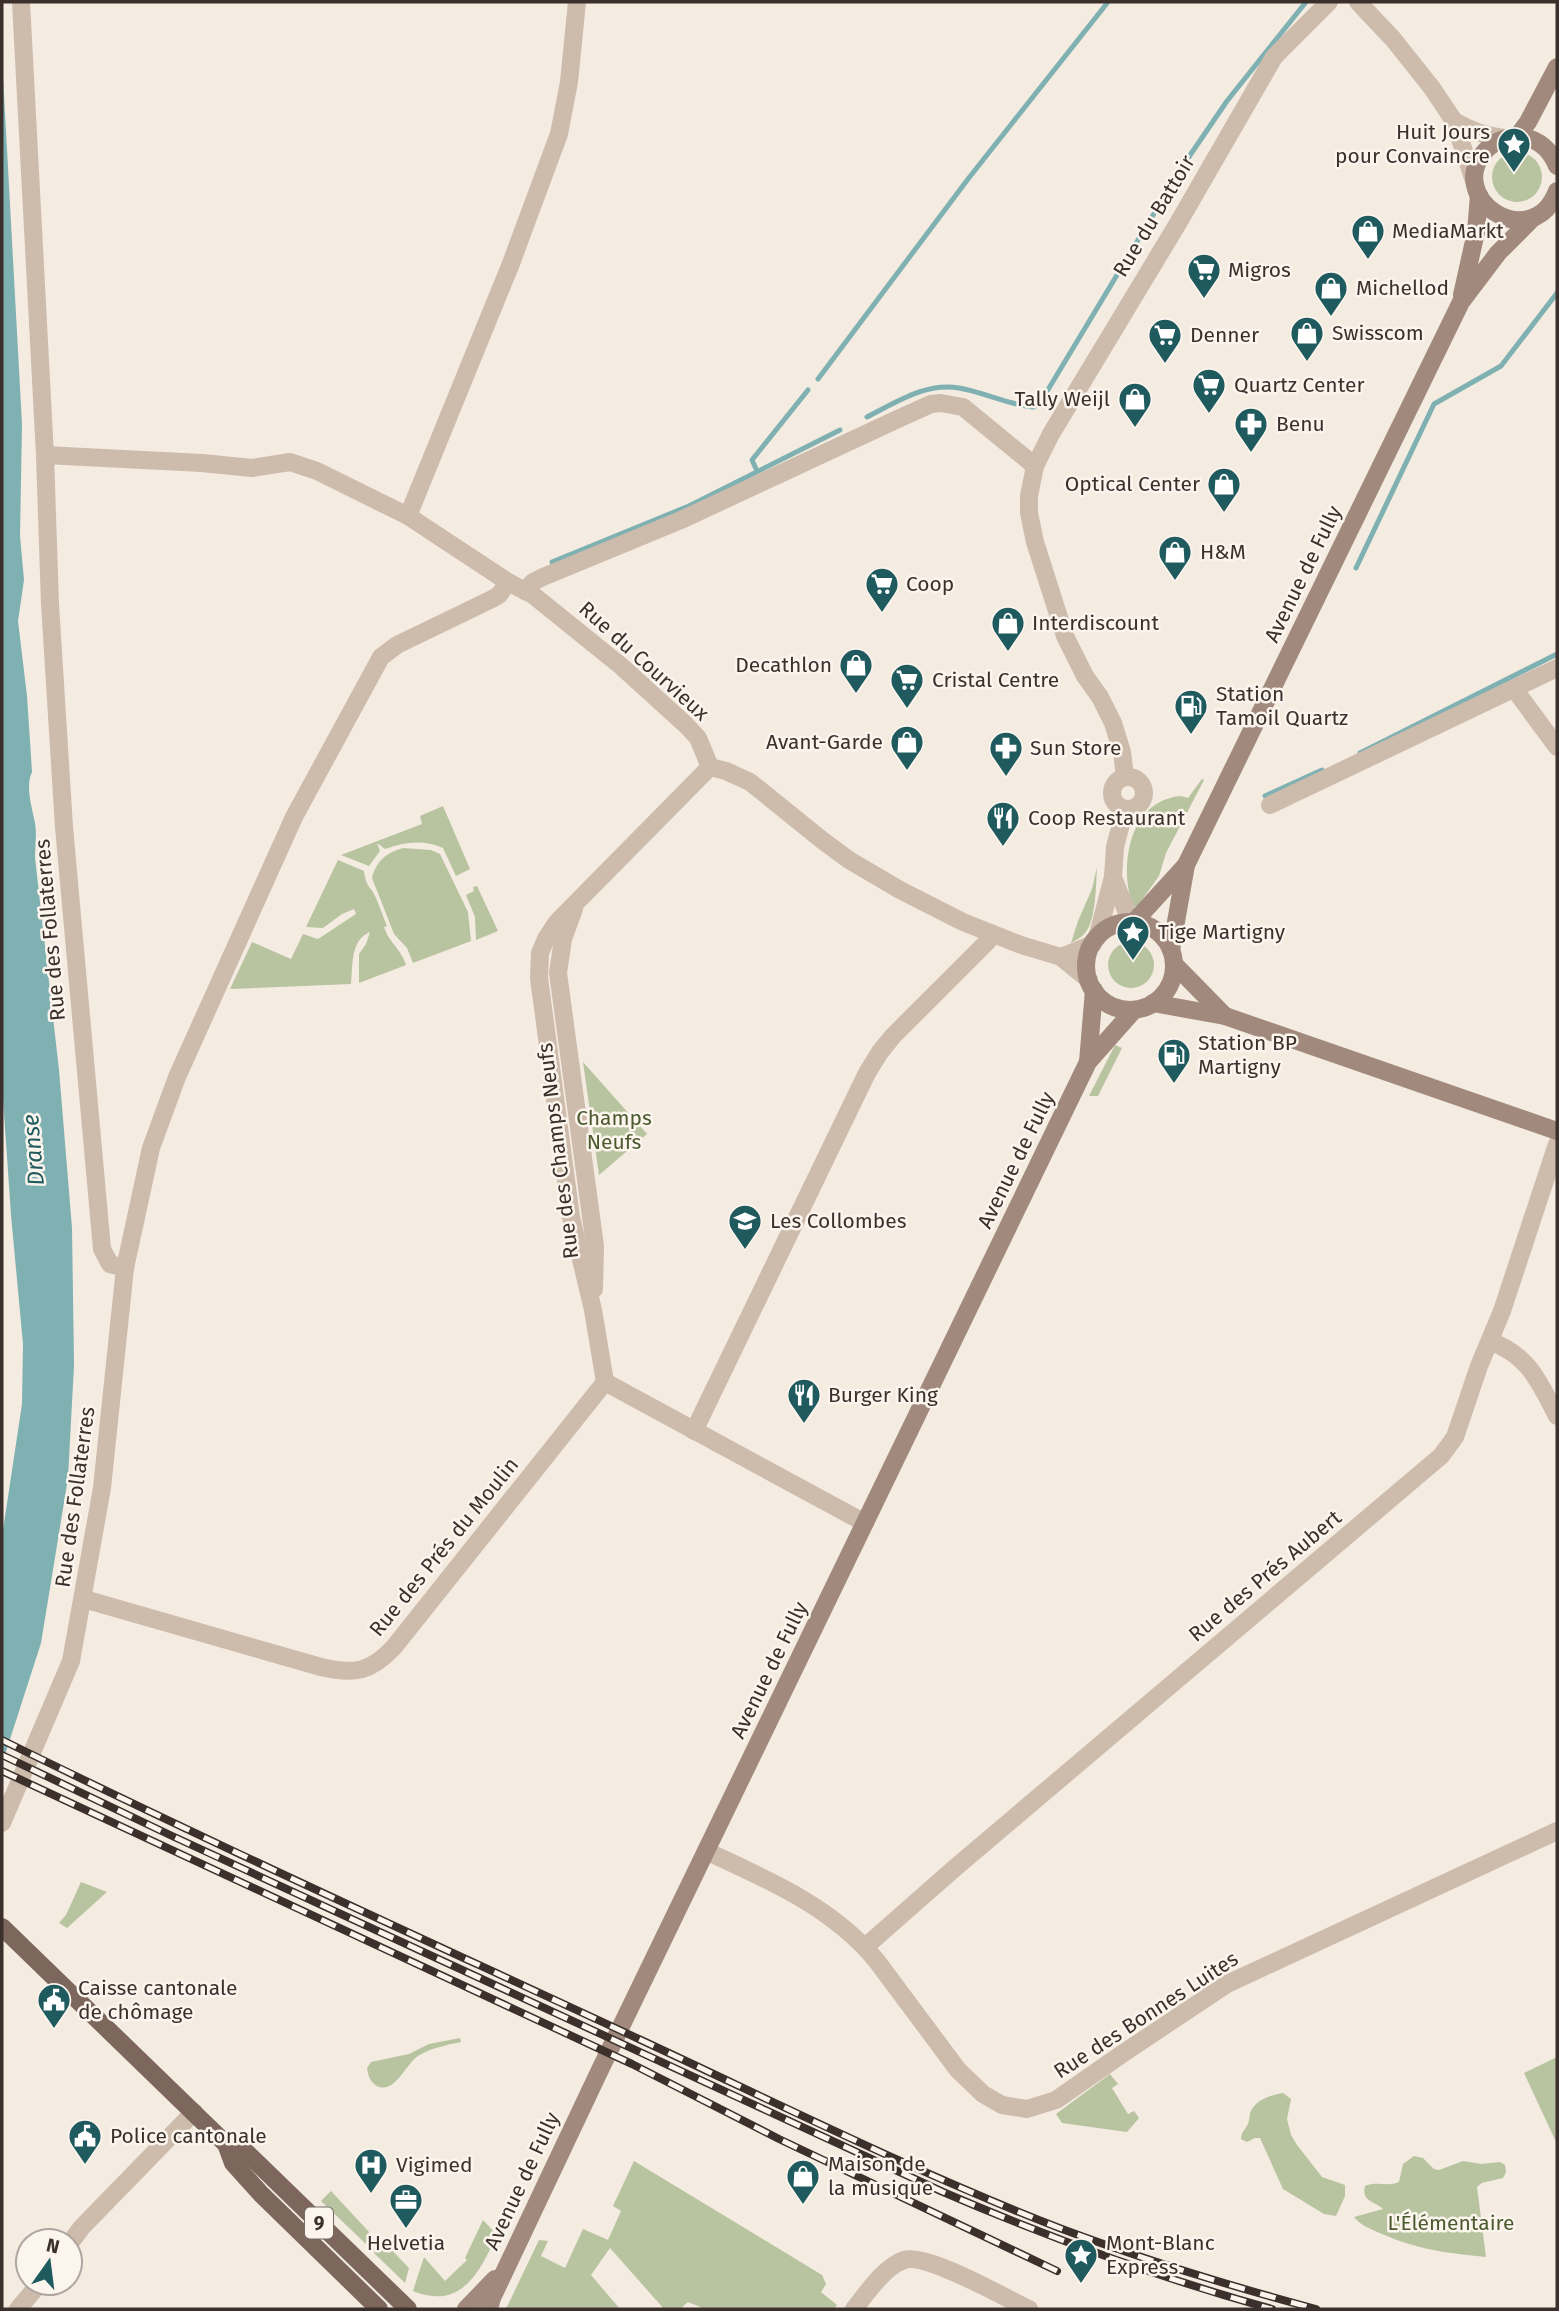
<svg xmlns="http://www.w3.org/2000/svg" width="1559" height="2311" font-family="'Fira Sans',sans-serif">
  <rect width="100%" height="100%" fill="#f4ebe1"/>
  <g fill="#b8c4a0">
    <circle cx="1517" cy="177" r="25"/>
    <path d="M 1202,779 L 1204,780 L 1166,853 L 1159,876 L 1139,904 L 1135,907 L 1133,906 C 1120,871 1127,812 1167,799 C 1175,796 1180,795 1188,798 Z"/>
    <path d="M 443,806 L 470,869 L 456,876 L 443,848 C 423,839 404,842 385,849 L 377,843 L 380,851 L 369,866 L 341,855 L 422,824 L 420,816 Z"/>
    <path d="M 403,848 L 431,850 L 440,854 L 468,912 L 471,941 L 413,963 L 407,948 L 394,934 L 372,878 C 377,860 386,853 403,848 Z"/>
    <path d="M 338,860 L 364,871 C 366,888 371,886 376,898 C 380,907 383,917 387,926 L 384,927 C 389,943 400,947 406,965 L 359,983 L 359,954 L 366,944 L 370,932 C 350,940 353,966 351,984 L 230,989 L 252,942 L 291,959 L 303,934 L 318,939 L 356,914 L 354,909 L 342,914 L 323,928 L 306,927 Z"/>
    <path d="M 1097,867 C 1096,884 1096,921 1085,933 C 1081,938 1076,940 1071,943 L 1078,921 L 1092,889 Z"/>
    <polygon points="477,886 498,931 476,940 475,917 466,895 474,891 473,887"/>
    <circle cx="1131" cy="965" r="23"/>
    <polygon points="1115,1045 1122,1048 1098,1096 1089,1096"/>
    <polygon points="583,1062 647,1134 599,1175"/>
    <polygon points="81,1882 107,1892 67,1928 59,1923 66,1915"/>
    <path d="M 460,2038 L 461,2042 C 446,2045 431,2048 418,2056 C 406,2064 394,2095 377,2086 C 370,2082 368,2075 367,2068 L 371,2062 L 409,2054 L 429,2044 Z"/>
    <polygon points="1557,2057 1557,2144 1524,2073"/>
    <polygon points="1110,2074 1118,2084 1112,2088 1128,2114 1134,2111 1139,2118 1127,2132 1062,2123 1056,2114"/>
    <path d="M 1283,2093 L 1291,2099 L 1287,2119 L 1291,2135 L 1297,2145 L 1322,2177 L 1345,2185 L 1345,2196 L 1336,2216 L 1324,2214 L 1283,2189 L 1260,2138 L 1255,2138 L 1247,2142 L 1241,2139 C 1242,2131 1244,2131 1248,2124 C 1249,2122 1250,2115 1250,2113 C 1255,2100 1271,2095 1283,2093 Z"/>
    <path d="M 1414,2156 L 1423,2158 L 1434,2169 L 1439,2170 L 1463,2161 L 1481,2164 L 1500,2162 L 1505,2165 L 1506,2172 L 1503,2178 L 1482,2183 L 1477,2187 L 1486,2257 C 1447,2253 1419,2250 1382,2234 C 1371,2229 1361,2226 1354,2217 L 1383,2209 C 1375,2201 1361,2202 1365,2186 C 1377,2181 1389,2187 1399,2182 L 1403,2164 Z"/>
    <polygon points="634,2161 822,2275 826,2284 821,2292 837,2305 834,2309 705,2309 688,2302 680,2309 664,2309 610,2248 591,2275 620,2309 506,2309 539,2240 548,2241 541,2256 565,2268 583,2229 608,2240 621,2211 613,2206"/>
    <polygon points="331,2191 369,2232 366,2244 321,2201"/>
    <path d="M 483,2220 L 497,2235 C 480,2271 462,2311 413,2291 L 424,2257 L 445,2281 L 467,2260 L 465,2258 Z"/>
    <polygon points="379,2237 409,2268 405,2283 374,2253"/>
  </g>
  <path fill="#7fb0b2" d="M 2,58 L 22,424 L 20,536 L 24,580 L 18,621 L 27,696 L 32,772 C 25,787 32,807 35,823 C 37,834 35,847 35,858 L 59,1070 L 72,1228 L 74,1365 L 68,1478 L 41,1643 L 2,1764 L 2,1537 L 22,1404 L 23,1344 L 11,1215 L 2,1084 Z"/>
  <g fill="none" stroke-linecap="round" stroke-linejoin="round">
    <g stroke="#7fb0b2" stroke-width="5">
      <polyline points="818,379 968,179 1108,2"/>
      <path d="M 867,417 C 895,403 926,382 959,388 C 984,392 1008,405 1034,407 L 1043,398 L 1182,167 L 1227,101 L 1306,2"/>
      <polyline points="757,471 752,460 808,390"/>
      <polyline points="552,562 689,506 840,430"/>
      <polyline points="1356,568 1434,404 1501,366 1557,293"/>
      <polyline points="1360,753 1557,654"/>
      <polyline points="1265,796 1322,770"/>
    </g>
    <g stroke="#cdbbac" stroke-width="18">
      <polyline points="21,2 45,455 50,604 64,827 102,1249 110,1264 125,1268"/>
      <polyline points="1358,2 1393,39 1432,88 1454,121 1475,184"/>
      <path d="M 1454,121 C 1471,131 1485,136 1504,138"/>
      <polyline points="45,455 202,463 252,468 290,462 317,471 408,516 508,582 533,595 621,666 686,725 698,738 710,767 726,771 750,782 822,840 849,860 900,890 963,922 1021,945 1061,957 1089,980"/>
      <polyline points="1035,466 1051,434 1177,225 1274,57 1329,2"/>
      <polyline points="408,516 510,266 559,134 569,82 577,2"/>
      <polyline points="525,591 533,582 543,577 681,520 900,418 931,404 941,403 963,407 1035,466 1029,496 1029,513 1035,542 1065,636 1085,676 1100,697 1113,723 1122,752 1125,777"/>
      <polyline points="1515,690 1557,747"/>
      <polyline points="710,767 557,922 546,939 540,953 539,978 571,1217 593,1310 605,1382 865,1523"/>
      <circle cx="1128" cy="793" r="16"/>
      <polyline points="1270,805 1557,668"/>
      <polyline points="1113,877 1131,923"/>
      <polyline points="574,909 563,939 558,973 595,1246 594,1289"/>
      <polyline points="1097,938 1113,877 1115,847 1125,809"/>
      <polyline points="1061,957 1093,944"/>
      <path d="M 1490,1341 C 1529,1356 1538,1380 1557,1416"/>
      <polyline points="694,1431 867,1073 880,1052 893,1036 988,941 992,934"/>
      <path d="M 84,1599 L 321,1667 C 354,1675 371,1672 394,1647 L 605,1382"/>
      <polyline points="2,1823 71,1661 102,1488 125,1268 151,1148 177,1077 294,817 381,657 397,645 492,599 499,595 508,582"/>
      <path d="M 706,1851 C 768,1880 831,1906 876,1960 L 958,2070 L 983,2094 L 1002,2105 L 1027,2109 L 1056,2100 L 1122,2054 L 1227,1984 L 1557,1831"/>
      <polyline points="865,1947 956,1867 1441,1456 1455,1437 1479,1366 1502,1311 1557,1144"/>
      <polyline points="70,2243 82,2227 194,2112"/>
      <polyline points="18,2309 40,2283"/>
      <path d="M 854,2309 C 867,2293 884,2267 904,2260 C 926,2252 1005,2298 1029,2309"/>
    </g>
    <g stroke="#a18a7d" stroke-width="18">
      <polyline points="1517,137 1528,122 1557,67"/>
      <path d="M 1557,166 C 1551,151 1539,139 1522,137 C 1509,136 1496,140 1487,149 C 1441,197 1532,257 1557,191"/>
      <polyline points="1462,295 1476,232 1479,195"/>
      <circle cx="1130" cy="966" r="44"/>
      <polyline points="1133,923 1186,865"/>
      <polyline points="1171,950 1186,865 1461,302 1498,253 1534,217"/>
      <polyline points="1174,964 1225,1016"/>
      <polyline points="1153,1003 1225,1016 1557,1131"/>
      <polyline points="1088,1062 1094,990"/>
      <polyline points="466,2309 495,2279"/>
      <polyline points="489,2309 492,2298 598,2074 1088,1062 1134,1010"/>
    </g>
    <g stroke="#7d675c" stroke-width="18">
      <polyline points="2,1927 226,2144 233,2163 261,2194 379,2309"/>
      <polyline points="226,2144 246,2152 408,2309"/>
    </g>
    <defs>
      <g id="rail">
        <path d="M 2,1740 C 213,1844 428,1941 641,2040 C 781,2105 919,2174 1062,2229 C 1145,2260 1230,2286 1316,2309"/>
        <path d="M 2,1755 L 170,1835 L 943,2192 C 1050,2238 1160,2278 1272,2309"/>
        <polyline points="2,1771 632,2064 779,2139 1057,2271"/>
      </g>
    </defs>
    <use href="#rail" stroke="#3b302b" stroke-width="8"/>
    <use href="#rail" stroke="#fbf5ee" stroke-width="5" stroke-dasharray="16" stroke-linecap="butt"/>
  </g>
  <defs>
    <symbol id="sight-pin" viewBox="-11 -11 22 30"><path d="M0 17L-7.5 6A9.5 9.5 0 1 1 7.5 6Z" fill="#1f5a5e" stroke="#fbf5ee"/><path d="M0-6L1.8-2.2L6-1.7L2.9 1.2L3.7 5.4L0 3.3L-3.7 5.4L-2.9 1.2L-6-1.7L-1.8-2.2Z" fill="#fff"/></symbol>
    <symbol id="shop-pin" viewBox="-11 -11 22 30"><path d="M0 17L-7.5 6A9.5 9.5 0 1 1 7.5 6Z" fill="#1f5a5e" stroke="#fbf5ee"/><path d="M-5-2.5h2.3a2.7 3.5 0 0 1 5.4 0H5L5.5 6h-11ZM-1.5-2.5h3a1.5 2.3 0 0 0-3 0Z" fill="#fff"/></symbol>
    <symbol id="supermarket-pin" viewBox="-11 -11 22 30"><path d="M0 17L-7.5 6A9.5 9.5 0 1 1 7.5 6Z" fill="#1f5a5e" stroke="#fbf5ee"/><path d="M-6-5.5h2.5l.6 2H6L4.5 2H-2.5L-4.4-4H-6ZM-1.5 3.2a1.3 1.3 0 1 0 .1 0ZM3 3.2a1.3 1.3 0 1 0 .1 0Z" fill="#fff"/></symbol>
    <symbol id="pharmacy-pin" viewBox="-11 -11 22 30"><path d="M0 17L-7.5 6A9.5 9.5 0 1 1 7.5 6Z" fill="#1f5a5e" stroke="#fbf5ee"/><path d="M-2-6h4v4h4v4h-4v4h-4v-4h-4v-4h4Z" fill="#fff"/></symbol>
    <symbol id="fuel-pin" viewBox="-11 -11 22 30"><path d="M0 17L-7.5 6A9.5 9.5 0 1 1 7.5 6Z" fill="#1f5a5e" stroke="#fbf5ee"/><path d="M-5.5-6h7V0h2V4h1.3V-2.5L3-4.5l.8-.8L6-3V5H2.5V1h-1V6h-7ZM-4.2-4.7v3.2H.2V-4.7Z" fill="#fff"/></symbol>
    <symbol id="restaurant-pin" viewBox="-11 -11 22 30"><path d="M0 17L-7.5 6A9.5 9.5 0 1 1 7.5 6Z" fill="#1f5a5e" stroke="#fbf5ee"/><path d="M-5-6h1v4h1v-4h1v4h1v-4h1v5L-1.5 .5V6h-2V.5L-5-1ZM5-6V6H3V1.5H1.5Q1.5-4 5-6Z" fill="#fff"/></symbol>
    <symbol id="school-pin" viewBox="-11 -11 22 30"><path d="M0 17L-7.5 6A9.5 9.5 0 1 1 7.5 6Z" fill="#1f5a5e" stroke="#fbf5ee"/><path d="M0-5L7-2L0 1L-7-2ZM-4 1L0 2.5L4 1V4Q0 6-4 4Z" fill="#fff"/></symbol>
    <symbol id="civic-pin" viewBox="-11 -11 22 30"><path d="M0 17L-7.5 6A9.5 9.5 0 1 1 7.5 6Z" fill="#1f5a5e" stroke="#fbf5ee"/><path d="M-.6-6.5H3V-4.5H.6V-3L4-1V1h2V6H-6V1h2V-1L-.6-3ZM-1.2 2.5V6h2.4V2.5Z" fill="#fff"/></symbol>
    <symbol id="hospital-pin" viewBox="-11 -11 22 30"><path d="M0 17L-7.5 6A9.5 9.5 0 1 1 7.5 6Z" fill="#1f5a5e" stroke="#fbf5ee"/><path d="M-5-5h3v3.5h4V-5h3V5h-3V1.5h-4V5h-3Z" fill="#fff"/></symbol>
    <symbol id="office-pin" viewBox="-11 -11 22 30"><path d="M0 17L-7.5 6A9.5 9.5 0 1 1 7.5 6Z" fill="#1f5a5e" stroke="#fbf5ee"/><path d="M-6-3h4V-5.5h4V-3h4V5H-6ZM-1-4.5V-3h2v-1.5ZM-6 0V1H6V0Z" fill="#fff"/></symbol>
  </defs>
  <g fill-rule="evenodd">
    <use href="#sight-pin" x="1495" y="125" width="38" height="52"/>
    <use href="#shop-pin" x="1349" y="212" width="38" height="52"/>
    <use href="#supermarket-pin" x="1185" y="251" width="38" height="52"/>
    <use href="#shop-pin" x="1312" y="269" width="38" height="52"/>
    <use href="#shop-pin" x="1288" y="314" width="38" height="52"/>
    <use href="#supermarket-pin" x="1146" y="316" width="38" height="52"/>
    <use href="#supermarket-pin" x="1190" y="366" width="38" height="52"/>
    <use href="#shop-pin" x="1116" y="380" width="38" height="52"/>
    <use href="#pharmacy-pin" x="1232" y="405" width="38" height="52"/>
    <use href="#shop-pin" x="1205" y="465" width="38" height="52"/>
    <use href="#shop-pin" x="1156" y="533" width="38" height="52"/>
    <use href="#supermarket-pin" x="863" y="565" width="38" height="52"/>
    <use href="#shop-pin" x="989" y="604" width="38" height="52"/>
    <use href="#shop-pin" x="837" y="646" width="38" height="52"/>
    <use href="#supermarket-pin" x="888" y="661" width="38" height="52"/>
    <use href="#fuel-pin" x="1172" y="687" width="38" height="52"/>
    <use href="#shop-pin" x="888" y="723" width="38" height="52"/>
    <use href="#pharmacy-pin" x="987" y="729" width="38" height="52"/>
    <use href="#restaurant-pin" x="984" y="799" width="38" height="52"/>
    <use href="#sight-pin" x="1114" y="913" width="38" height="52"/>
    <use href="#fuel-pin" x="1155" y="1036" width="38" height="52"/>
    <use href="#school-pin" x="726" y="1202" width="38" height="52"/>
    <use href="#restaurant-pin" x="785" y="1376" width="38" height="52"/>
    <use href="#civic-pin" x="35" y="1981" width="38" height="52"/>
    <use href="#civic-pin" x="66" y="2117" width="38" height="52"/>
    <use href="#hospital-pin" x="352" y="2146" width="38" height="52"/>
    <use href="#shop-pin" x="784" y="2157" width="38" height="52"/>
    <use href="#office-pin" x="387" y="2181" width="38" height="52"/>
    <use href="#sight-pin" x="1062" y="2236" width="38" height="52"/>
  </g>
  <g text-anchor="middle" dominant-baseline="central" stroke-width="5" stroke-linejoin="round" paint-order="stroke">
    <rect fill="#fbf5ee" stroke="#756b66" stroke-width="2" x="305" y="2207.5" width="28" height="31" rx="5"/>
    <g font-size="19" font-weight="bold" fill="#3b302b">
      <text x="319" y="2223">9</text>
    </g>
    <g font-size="21" fill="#3b302b" stroke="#fbf5ee" text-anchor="start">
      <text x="1490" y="132" text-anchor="end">Huit Jours<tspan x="1490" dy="24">pour Convaincre</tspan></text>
      <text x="1392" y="231">MediaMarkt</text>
      <text x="1228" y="270">Migros</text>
      <text x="1356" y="288">Michellod</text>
      <text x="1332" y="333">Swisscom</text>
      <text x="1190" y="335">Denner</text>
      <text x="1234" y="385">Quartz Center</text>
      <text x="1110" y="399" text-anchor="end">Tally Weijl</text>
      <text x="1276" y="424">Benu</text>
      <text x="1200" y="484" text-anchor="end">Optical Center</text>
      <text x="1200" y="552">H&amp;M</text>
      <text x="906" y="584">Coop</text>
      <text x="1032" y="623">Interdiscount</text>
      <text x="832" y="665" text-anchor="end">Decathlon</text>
      <text x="932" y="680">Cristal Centre</text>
      <text x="1216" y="694">Station<tspan x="1216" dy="24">Tamoil Quartz</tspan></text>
      <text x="883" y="742" text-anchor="end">Avant-Garde</text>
      <text x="1030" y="748">Sun Store</text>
      <text x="1028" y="818">Coop Restaurant</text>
      <text x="1158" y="932">Tige Martigny</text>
      <text x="1198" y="1043">Station BP<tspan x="1198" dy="24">Martigny</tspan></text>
      <text x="770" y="1221">Les Collombes</text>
      <text x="828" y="1395">Burger King</text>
      <text x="78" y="1988">Caisse cantonale<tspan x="78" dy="24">de chômage</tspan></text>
      <text x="110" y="2136">Police cantonale</text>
      <text x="828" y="2164">Maison de<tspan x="828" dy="24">la musique</tspan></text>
      <text x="396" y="2165">Vigimed</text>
      <text x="406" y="2243" text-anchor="middle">Helvetia</text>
      <text x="1106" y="2243">Mont-Blanc<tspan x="1106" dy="24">Express</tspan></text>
    </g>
    <g font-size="21" fill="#3b302b" stroke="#fbf5ee">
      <text transform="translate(1154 216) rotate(-59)">Rue du Battoir</text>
      <text transform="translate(1303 574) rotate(-64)">Avenue de Fully</text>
      <text transform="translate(644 661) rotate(42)">Rue du Courvieux</text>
      <text transform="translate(50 930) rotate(-95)">Rue des Follaterres</text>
      <text transform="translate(558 1151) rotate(-97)">Rue des Champs Neufs</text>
      <text transform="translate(1016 1160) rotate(-64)">Avenue de Fully</text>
      <text transform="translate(75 1497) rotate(-82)">Rue des Follaterres</text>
      <text transform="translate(444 1547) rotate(-51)">Rue des Prés du Moulin</text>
      <text transform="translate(1265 1576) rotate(-40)">Rue des Prés Aubert</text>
      <text transform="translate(769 1670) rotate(-64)">Avenue de Fully</text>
      <text transform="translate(1146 2015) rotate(-33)">Rue des Bonnes Luites</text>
      <text transform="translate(522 2181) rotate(-65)">Avenue de Fully</text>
    </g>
    <g font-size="21" fill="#4a5a2e" stroke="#fbf5ee">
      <text x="614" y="1118">Champs<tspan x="614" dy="24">Neufs</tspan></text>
      <text x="1451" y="2223">L'Élémentaire</text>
    </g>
    <g font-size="23" font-style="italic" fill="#1f5a5e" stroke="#fbf5ee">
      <text transform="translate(33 1150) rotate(-95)">Dranse</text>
    </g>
  </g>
  <rect width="1559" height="2311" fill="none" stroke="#3b302b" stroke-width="7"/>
  <g transform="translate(49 2262) rotate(14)"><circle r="33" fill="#fbf5ee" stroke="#aea6a0" stroke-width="2"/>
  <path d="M0-5L12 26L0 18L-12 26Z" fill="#1f5a5e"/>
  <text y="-10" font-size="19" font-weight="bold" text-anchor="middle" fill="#3b302b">N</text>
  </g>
</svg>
